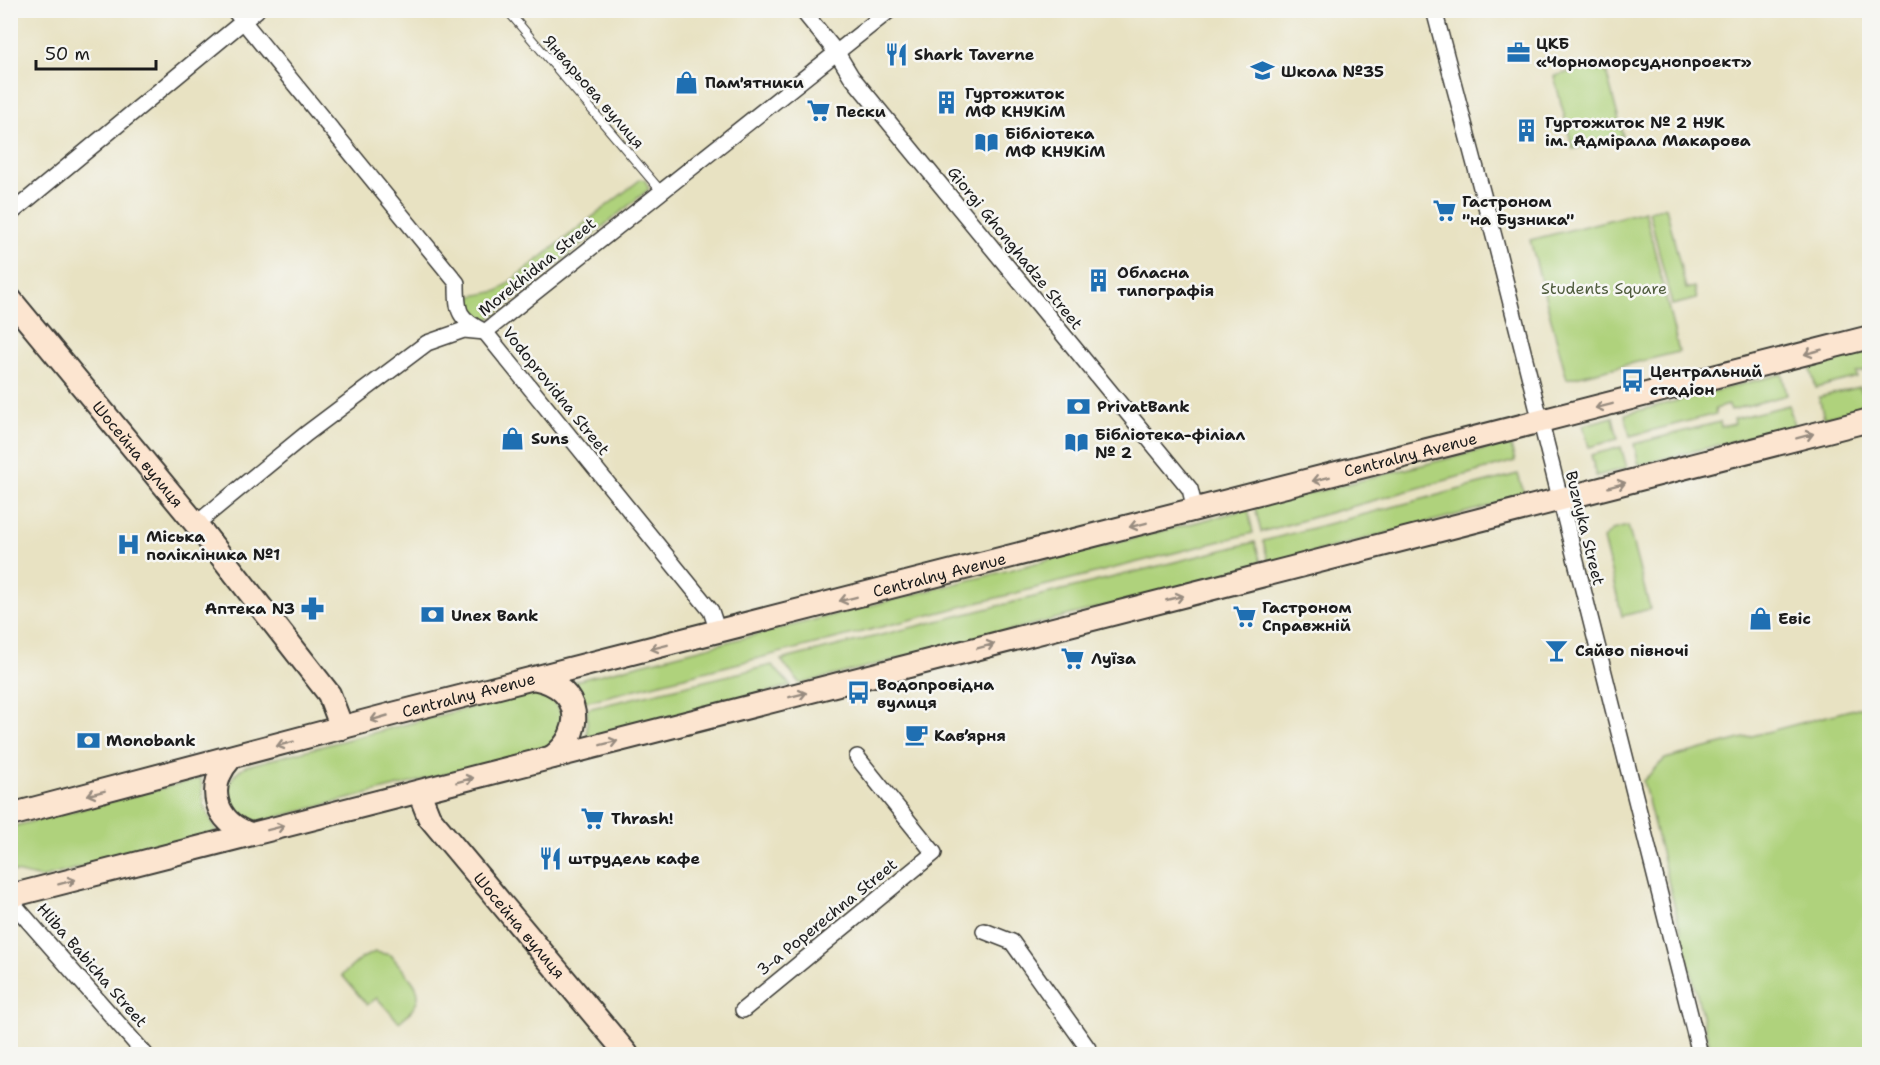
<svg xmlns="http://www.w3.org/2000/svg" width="1880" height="1065" font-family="'Shantell Sans',sans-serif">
  <rect width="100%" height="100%" fill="#f6f6f2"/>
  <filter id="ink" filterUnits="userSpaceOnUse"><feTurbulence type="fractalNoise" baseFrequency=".0167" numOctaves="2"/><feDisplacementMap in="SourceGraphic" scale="12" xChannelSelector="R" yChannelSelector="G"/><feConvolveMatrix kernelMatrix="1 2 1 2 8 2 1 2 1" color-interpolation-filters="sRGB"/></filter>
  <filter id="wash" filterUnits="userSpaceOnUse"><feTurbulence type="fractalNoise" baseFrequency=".008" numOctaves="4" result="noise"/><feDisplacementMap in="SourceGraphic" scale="24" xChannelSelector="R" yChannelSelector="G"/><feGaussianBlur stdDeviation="1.35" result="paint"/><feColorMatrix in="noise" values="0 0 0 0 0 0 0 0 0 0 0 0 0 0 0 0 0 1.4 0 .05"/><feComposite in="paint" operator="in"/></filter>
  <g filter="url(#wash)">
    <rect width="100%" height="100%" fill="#e8e2c2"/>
    <g fill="#afd27b" stroke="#66774c" stroke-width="1.5">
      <polygon points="1604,63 1623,136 1573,149 1554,76"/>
      <polygon points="641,179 645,180 649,189 488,320 481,322 467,318 462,298 498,291"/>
      <polygon points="1666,207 1686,289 1694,287 1697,299 1672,305 1649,211"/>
      <polygon points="1645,211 1679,352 1567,379 1530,240"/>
      <polygon points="1869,352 1869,370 1856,373 1857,377 1816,388 1810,367"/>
      <polygon points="1782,374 1787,395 1731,410 1729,405 1715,409 1716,414 1630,436 1625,414"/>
      <polygon points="1860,387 1861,392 1869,390 1869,407 1824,418 1819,397"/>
      <polygon points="1789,405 1794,426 1639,465 1634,444 1720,422 1721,427 1734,424 1733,419"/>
      <polygon points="1613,417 1618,439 1589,447 1583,425"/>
      <polygon points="1510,443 1515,461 1261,532 1255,507"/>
      <polygon points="1621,447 1627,468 1596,476 1591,455"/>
      <polygon points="1518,474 1525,497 1269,564 1263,541"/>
      <polygon points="1248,509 1253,533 585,702 571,682"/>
      <polygon points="1628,526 1650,609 1622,616 1603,539 1612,530"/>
      <polygon points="1255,542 1262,566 800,684 781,660"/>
      <polygon points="772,665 791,686 587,738 587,709"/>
      <path d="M 530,692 C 563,695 577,733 544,749 L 258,822 L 244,818 L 230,805 C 225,789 230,774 246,766 Z"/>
      <polygon points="1869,705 1869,1054 1720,1054 1709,1043 1643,781 1665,759"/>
      <polygon points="201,778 203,804 217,832 41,878 11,871 11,827"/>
      <path d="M 375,952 L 391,955 C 413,984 435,994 399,1022 L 377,998 L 367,1005 L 342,975 L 362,958 Z"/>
    </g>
  </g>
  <g filter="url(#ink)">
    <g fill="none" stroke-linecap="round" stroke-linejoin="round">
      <defs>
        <polyline id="lane" points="507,10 661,191"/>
        <g id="street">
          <path d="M 234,10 L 457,283 C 457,313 458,318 485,332 L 711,611 L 718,632"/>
          <polyline points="802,10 837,53 851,76 1190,489 1195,510"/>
          <polyline points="1434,10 1496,244 1700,1054"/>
          <polyline points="10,214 257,10"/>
          <polyline points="196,524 306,434 427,343 464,330 485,332 890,10"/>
          <polyline points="10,900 145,1054"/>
          <polyline points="984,931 1012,942 1092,1054"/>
          <polyline points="743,1010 934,853 857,757"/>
        </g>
        <g id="secondary">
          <path id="s1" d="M 10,299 L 196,524 L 329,694 L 342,728"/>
          <path d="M 537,679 C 581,688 586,732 552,757"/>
          <path d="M 230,759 C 205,787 215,822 250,834"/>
          <path id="s2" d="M 419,792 L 429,817 L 627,1054"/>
          <path id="s3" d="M 10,815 L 389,715 L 1870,337"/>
          <polyline points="10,896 1870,420"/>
        </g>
      </defs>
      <use href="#lane" stroke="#3b3a35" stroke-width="10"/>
      <use href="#street" stroke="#3b3a35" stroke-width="18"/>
      <use href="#secondary" stroke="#3b3a35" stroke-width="26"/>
      <use href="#lane" stroke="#fff" stroke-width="8"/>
      <use href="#street" stroke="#fff" stroke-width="15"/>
      <use href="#secondary" stroke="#fce5d0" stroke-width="22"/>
    </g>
    <defs><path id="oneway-shaft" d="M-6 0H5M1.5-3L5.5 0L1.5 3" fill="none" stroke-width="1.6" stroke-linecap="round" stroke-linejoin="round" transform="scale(1.5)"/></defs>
    <g stroke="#978b7f">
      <use href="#oneway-shaft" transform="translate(1813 352) rotate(165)"/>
      <use href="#oneway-shaft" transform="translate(1604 406) rotate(166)"/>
      <use href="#oneway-shaft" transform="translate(1805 436) rotate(-15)"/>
      <use href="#oneway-shaft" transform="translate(1321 479) rotate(166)"/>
      <use href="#oneway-shaft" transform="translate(1617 485) rotate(-15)"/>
      <use href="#oneway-shaft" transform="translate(1138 525) rotate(166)"/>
      <use href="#oneway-shaft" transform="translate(1175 598) rotate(-14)"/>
      <use href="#oneway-shaft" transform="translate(848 599) rotate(166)"/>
      <use href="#oneway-shaft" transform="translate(986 646) rotate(-15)"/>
      <use href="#oneway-shaft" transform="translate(659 647) rotate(166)"/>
      <use href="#oneway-shaft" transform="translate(798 695) rotate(-14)"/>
      <use href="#oneway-shaft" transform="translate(379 718) rotate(164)"/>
      <use href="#oneway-shaft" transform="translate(609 743) rotate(-14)"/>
      <use href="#oneway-shaft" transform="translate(285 744) rotate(165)"/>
      <use href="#oneway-shaft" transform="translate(465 780) rotate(-15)"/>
      <use href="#oneway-shaft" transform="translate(96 793) rotate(166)"/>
      <use href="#oneway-shaft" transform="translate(276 828) rotate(-14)"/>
      <use href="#oneway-shaft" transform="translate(67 882) rotate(-15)"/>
    </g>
  </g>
  <defs>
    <symbol id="office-bare" viewBox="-9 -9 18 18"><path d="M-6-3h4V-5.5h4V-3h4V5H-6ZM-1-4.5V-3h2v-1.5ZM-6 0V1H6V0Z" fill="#1f6fb2" stroke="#f6f6f2" stroke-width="2.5" paint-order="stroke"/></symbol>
    <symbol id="restaurant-bare" viewBox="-9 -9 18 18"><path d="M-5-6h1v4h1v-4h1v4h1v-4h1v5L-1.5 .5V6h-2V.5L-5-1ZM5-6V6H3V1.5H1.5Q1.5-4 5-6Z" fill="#1f6fb2" stroke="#f6f6f2" stroke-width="2.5" paint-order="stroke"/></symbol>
    <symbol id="school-bare" viewBox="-9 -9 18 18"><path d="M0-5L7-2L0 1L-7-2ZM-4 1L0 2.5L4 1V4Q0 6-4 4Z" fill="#1f6fb2" stroke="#f6f6f2" stroke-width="2.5" paint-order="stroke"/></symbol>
    <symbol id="shop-bare" viewBox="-9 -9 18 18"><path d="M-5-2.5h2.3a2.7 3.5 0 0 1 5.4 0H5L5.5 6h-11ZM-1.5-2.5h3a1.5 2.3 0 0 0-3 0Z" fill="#1f6fb2" stroke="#f6f6f2" stroke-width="2.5" paint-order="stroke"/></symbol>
    <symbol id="building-bare" viewBox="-9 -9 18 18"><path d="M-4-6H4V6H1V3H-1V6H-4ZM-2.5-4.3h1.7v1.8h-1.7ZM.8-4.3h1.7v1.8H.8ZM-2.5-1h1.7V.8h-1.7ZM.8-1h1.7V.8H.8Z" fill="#1f6fb2" stroke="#f6f6f2" stroke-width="2.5" paint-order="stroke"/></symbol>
    <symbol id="supermarket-bare" viewBox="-9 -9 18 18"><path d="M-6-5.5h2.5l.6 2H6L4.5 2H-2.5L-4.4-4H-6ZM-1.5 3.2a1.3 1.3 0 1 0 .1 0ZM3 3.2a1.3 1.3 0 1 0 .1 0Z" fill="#1f6fb2" stroke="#f6f6f2" stroke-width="2.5" paint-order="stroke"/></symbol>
    <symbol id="library-bare" viewBox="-9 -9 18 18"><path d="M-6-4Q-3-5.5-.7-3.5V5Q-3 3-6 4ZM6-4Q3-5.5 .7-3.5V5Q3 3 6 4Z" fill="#1f6fb2" stroke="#f6f6f2" stroke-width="2.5" paint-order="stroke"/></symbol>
    <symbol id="bus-bare" viewBox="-9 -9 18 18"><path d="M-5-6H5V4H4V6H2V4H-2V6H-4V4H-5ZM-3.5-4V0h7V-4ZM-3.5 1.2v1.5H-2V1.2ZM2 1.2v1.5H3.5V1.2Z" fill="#1f6fb2" stroke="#f6f6f2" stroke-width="2.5" paint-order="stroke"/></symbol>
    <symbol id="bank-bare" viewBox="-9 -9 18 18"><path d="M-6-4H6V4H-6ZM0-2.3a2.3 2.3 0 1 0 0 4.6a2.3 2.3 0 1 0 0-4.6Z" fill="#1f6fb2" stroke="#f6f6f2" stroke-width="2.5" paint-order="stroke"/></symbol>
    <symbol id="hospital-bare" viewBox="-9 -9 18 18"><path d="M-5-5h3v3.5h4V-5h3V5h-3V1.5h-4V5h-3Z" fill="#1f6fb2" stroke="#f6f6f2" stroke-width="2.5" paint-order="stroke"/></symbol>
    <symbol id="pharmacy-bare" viewBox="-9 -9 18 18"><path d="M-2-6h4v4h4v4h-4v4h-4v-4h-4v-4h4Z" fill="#1f6fb2" stroke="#f6f6f2" stroke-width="2.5" paint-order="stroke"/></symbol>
    <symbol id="bar-bare" viewBox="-9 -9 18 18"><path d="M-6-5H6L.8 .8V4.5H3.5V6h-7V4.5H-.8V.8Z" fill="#1f6fb2" stroke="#f6f6f2" stroke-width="2.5" paint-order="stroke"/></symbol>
    <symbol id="cafe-bare" viewBox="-9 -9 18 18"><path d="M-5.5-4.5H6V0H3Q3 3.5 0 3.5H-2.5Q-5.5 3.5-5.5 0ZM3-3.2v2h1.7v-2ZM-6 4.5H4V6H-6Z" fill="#1f6fb2" stroke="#f6f6f2" stroke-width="2.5" paint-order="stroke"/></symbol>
  </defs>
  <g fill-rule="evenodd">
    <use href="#office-bare" x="1502" y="36" width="33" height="33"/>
    <use href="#restaurant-bare" x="880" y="38" width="33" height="33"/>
    <use href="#school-bare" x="1246" y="54" width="33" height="33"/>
    <use href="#shop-bare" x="670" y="66" width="33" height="33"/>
    <use href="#building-bare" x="930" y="86" width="33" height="33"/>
    <use href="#supermarket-bare" x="802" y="94" width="33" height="33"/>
    <use href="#building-bare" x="1510" y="114" width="33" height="33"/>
    <use href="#library-bare" x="970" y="126" width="33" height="33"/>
    <use href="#supermarket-bare" x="1428" y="194" width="33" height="33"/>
    <use href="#building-bare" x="1082" y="264" width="33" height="33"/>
    <use href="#bus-bare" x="1616" y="364" width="33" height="33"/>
    <use href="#bank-bare" x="1062" y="390" width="33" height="33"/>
    <use href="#shop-bare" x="496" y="422" width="33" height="33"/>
    <use href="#library-bare" x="1060" y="426" width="33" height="33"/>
    <use href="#hospital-bare" x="112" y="528" width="33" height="33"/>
    <use href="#pharmacy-bare" x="296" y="592" width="33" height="33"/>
    <use href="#bank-bare" x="416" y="598" width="33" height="33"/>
    <use href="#supermarket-bare" x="1228" y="600" width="33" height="33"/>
    <use href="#shop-bare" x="1744" y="602" width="33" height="33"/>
    <use href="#bar-bare" x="1540" y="634" width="33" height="33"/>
    <use href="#supermarket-bare" x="1056" y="642" width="33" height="33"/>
    <use href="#bus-bare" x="842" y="676" width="33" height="33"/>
    <use href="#cafe-bare" x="900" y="718" width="33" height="33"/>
    <use href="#bank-bare" x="72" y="724" width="33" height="33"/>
    <use href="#supermarket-bare" x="576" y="802" width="33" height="33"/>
    <use href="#restaurant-bare" x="534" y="842" width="33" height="33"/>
  </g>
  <g text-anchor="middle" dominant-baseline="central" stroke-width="5" stroke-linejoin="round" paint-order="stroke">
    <g font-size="16" font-weight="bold" fill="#1c1c1c" stroke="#f6f6f2" text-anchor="start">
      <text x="1536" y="43">ЦКБ<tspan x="1536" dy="18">«Чорноморсуднопроект»</tspan></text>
      <text x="914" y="54">Shark Taverne</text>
      <text x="1281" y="71">Школа №35</text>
      <text x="705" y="82">Пам'ятники</text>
      <text x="965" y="93">Гуртожиток<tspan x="965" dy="18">МФ КНУКіМ</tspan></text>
      <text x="836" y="111">Пески</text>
      <text x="1545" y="122">Гуртожиток № 2 НУК<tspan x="1545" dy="18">ім. Адмірала Макарова</tspan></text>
      <text x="1005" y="133">Бібліотека<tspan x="1005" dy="18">МФ КНУКіМ</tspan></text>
      <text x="1462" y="201">Гастроном<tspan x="1462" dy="18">"на Бузника"</tspan></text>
      <text x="1117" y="272">Обласна<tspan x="1117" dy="18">типографія</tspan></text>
      <text x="1650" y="371">Центральний<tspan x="1650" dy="18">стадіон</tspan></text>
      <text x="1097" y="406">PrivatBank</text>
      <text x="1095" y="434">Бібліотека-філіал<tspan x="1095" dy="18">№ 2</tspan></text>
      <text x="531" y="438">Suns</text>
      <text x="146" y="536">Міська<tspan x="146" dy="18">полікліника №1</tspan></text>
      <text x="1262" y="607">Гастроном<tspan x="1262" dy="18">Справжній</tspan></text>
      <text x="295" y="608" text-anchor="end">Аптека N3</text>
      <text x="451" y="615">Unex Bank</text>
      <text x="1778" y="618">Евіс</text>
      <text x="1575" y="650">Сяйво півночі</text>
      <text x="1091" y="658">Луїза</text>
      <text x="877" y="684">Водопровідна<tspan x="877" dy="18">вулиця</tspan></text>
      <text x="934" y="735">Кав’ярня</text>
      <text x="106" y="740">Monobank</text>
      <text x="611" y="818">Thrash!</text>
      <text x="568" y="858">штрудель кафе</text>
    </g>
    <g font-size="16" fill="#1c1c1c" stroke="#f6f6f2">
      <text transform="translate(594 92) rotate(49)">Январьова вулиця</text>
      <text transform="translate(1015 248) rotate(51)">Giorgi Ghonghadze Street</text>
      <text transform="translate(537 267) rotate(-39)">Morekhidna Street</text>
      <text transform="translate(556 391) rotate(51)">Vodoprovidna Street</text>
      <text stroke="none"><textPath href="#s1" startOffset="201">Шосейна вулиця</textPath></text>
      <text stroke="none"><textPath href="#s3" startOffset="1446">Centralny Avenue</textPath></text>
      <text transform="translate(1585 528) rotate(76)">Buznyka Street</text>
      <text stroke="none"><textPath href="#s3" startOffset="960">Centralny Avenue</textPath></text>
      <text stroke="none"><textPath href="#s3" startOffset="474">Centralny Avenue</textPath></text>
      <text transform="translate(827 917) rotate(-39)">3-a Poperechna Street</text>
      <text stroke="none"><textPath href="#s2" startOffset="168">Шосейна вулиця</textPath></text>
      <text transform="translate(92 965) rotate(49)">Hliba Babicha Street</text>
    </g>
    <g font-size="16" fill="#4f5c3d" stroke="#f6f6f2">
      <text x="1604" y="288">Students Square</text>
    </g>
  </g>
  <rect width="1880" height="1065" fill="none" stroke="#f6f6f2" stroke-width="36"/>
  <path d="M36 60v9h120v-9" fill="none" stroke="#1c1c1c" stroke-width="3"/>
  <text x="45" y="60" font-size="18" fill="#1c1c1c" stroke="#f6f6f2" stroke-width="4.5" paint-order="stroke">50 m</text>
</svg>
